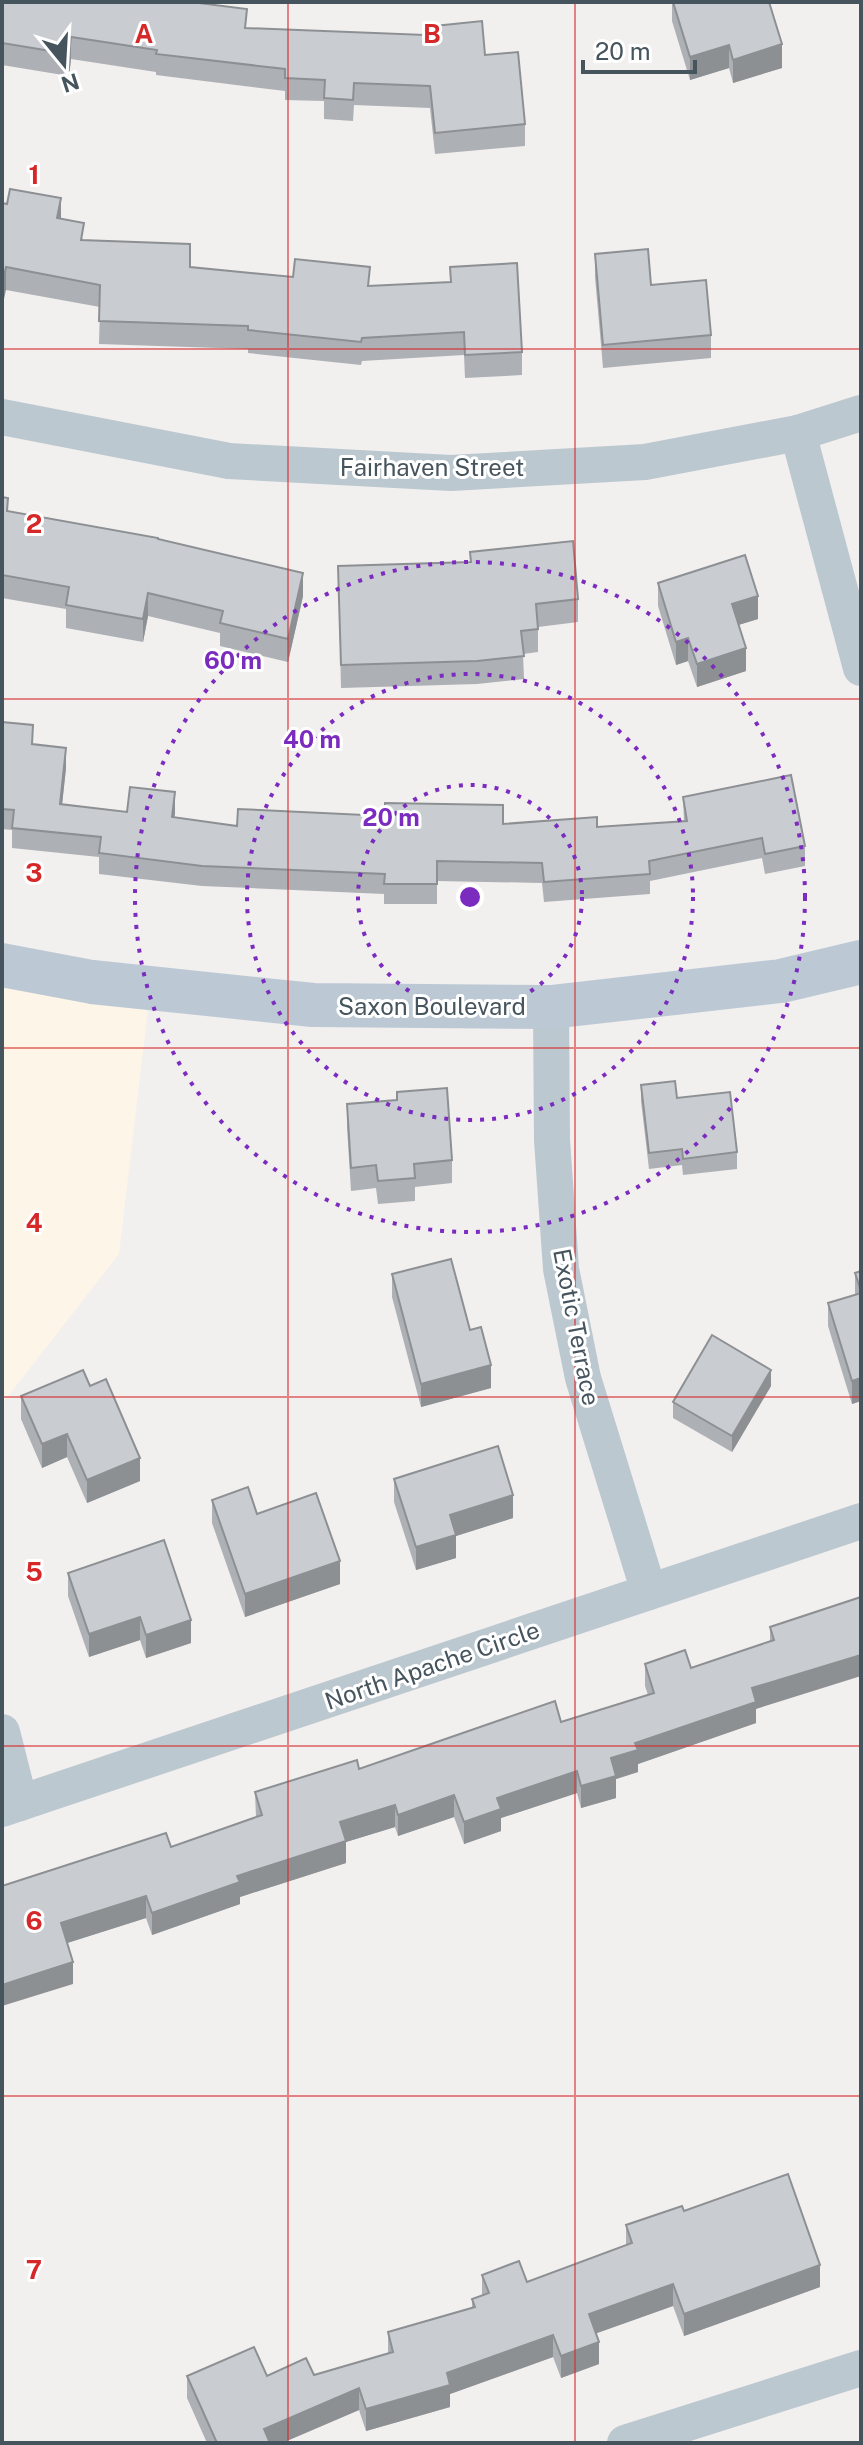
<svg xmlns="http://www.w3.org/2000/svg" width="863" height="2445" font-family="'Public Sans',sans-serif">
  <rect width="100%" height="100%" fill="#f2efef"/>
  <polygon fill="#fdf5e8" points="2,986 148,1009 119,1254 2,1404"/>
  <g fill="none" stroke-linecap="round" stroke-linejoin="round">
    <g stroke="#bcc8cf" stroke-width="36">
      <polyline points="2,417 229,461 451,473 645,462 798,433 861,413"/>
      <polyline points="798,433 861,668"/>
      <polyline points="551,1007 552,1140 561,1269 583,1378 649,1592"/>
      <polyline points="2,1732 20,1803"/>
      <polyline points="2,1809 861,1521"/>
      <polyline points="625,2443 861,2368"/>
    </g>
    <polyline stroke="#bcc9d4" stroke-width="44" points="2,965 92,982 313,1005 551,1007 781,981 861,962"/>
  </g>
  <g fill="#adb0b5">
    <polygon points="2,2 247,28 425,35 425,27 485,55 525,124 525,146 435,154 430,108 354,105 353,121 324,119 324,101 285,100 285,91 156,75 156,72 71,59 69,76 2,65"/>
    <polygon points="672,2 769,2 782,68 733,83 729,68 690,80 672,21"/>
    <polygon points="2,203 61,219 84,240 190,267 370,286 450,282 450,267 522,352 522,375 465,378 464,355 362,361 361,365 248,353 248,349 99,344 100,307 6,290"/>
    <polygon points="595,254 651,285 711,335 711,358 603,368 595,277"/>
    <polygon points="2,497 8,511 158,540 303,596 288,662 220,646 220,633 148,616 143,642 66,628 66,609 2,598"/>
    <polygon points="470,552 578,599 578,622 538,627 538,652 523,654 524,679 477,684 341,688 338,566 470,562"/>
    <polygon points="658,583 758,619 738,625 746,671 697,687 688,661 676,665 658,606"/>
    <polygon points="2,722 66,768 62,804 127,812 175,813 174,818 237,826 503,824 597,827 684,821 683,797 805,846 805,866 765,874 762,858 650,881 650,894 544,902 542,883 437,881 437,904 384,904 384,894 202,886 99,874 99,857 12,848 12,830 2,829"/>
    <polygon points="641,1085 677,1098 737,1152 737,1169 683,1175 682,1165 649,1169 641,1101"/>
    <polygon points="347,1104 452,1160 452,1183 415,1187 415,1201 378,1204 376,1188 351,1191 347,1127"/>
    <polygon points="861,1271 861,1401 852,1404 828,1326 828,1303 855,1295 855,1273"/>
    <polygon points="392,1274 470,1330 491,1388 421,1407 392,1297"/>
    <polygon points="90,1386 140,1481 87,1503 67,1457 42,1468 21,1419 21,1396"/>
    <polygon points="771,1386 732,1452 673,1418 673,1402"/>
    <polygon points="394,1479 513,1518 456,1536 456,1558 416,1570 394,1502"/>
    <polygon points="212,1500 257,1514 340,1584 245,1617 212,1523"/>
    <polygon points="68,1573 191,1643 146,1658 140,1640 89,1657 68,1596"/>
    <polygon points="861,1597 756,1709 756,1723 638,1764 638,1772 616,1779 616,1798 581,1808 577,1793 501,1818 501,1831 464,1844 454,1817 398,1836 395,1827 346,1842 346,1863 240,1897 240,1904 152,1935 146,1918 67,1943 73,1984 2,1886 171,1847 256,1817 255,1792 561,1722 648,1695 645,1686 645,1664 691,1668 770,1641 770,1627"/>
    <polygon points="684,2211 820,2287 684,2336 673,2306 596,2333 599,2364 561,2378 553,2357 450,2394 450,2407 366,2431 359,2410 282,2443 207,2443 187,2398 187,2376 314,2375 388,2353 388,2332 472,2308 472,2299 482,2296 482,2275 527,2282 626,2246 626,2225"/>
  </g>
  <g fill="#8d9093">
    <polygon points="71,37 71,59 69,76 69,54"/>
    <polygon points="782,44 782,68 733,83 733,60"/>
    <polygon points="729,45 729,68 690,80 690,57"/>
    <polygon points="61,198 61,221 57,218"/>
    <polygon points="6,267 6,290 2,308 2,285"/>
    <polygon points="303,573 303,596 288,662 288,639"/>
    <polygon points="148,593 148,616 143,642 143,619"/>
    <polygon points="758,596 758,619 732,627 732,604"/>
    <polygon points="688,638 688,661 676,665 676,642"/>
    <polygon points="746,648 746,671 697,687 697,664"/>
    <polygon points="66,748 66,768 60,824 60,804"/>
    <polygon points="175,792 175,813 172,837 172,817"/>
    <polygon points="491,1365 491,1388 421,1407 421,1384"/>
    <polygon points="771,1370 771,1386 732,1452 732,1436"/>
    <polygon points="861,1378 861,1401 852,1404 852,1381"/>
    <polygon points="67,1434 67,1457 42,1468 42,1444"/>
    <polygon points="140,1458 140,1481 87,1503 87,1480"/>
    <polygon points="513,1495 513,1518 456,1536 456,1558 416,1570 416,1547 450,1515"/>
    <polygon points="340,1561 340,1584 245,1617 245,1594"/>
    <polygon points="140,1617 140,1640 89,1657 89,1634"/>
    <polygon points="191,1620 191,1643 146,1658 146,1635"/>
    <polygon points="861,1655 861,1676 756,1709 756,1723 638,1764 638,1772 616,1779 616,1798 581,1808 581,1786 611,1758 635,1743 752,1688"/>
    <polygon points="577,1771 577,1793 501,1818 501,1831 464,1844 464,1822 497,1798"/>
    <polygon points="454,1795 454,1817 398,1836 398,1815"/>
    <polygon points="395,1805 395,1827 346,1842 346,1863 240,1897 240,1904 152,1935 152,1913 237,1876 340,1822"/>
    <polygon points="146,1896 146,1918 61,1945 61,1923"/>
    <polygon points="73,1962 73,1984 2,2006 2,1985"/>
    <polygon points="820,2265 820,2287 684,2336 684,2314"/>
    <polygon points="673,2284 673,2306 589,2336 589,2314"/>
    <polygon points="553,2335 553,2357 450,2394 450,2407 366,2431 366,2409 447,2373"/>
    <polygon points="599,2342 599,2364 561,2378 561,2356"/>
    <polygon points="359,2388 359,2410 282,2443 264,2443 264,2429"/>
  </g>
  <g fill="#c9cdd2" stroke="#8d9093" stroke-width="2">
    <polygon points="2,2 191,2 247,9 245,28 425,35 425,27 482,21 485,55 518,52 525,124 435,133 430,86 354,83 353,100 324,98 325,80 285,78 285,69 156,54 157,50 71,37 69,54 2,43"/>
    <polygon points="673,2 769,2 782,44 733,60 729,45 690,57"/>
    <polygon points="10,189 61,198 57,218 84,223 81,240 190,244 190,267 293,277 295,259 370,267 368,286 451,282 450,267 517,263 522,352 465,355 464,332 362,338 361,342 248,330 248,326 99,321 100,285 6,267 2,285 2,203 7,204"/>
    <polygon points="648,249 651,285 706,280 711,335 603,345 595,254"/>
    <polygon points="2,497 8,498 7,511 158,538 158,539 303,573 288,639 220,623 223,611 148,593 143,619 66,605 69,587 2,575"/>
    <polygon points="573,541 578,599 536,604 538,629 521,631 524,656 477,661 341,665 338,566 471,562 470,552"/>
    <polygon points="745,555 758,596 732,604 746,648 697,664 688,638 676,642 658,583"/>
    <polygon points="2,722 33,725 32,744 66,748 60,804 127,812 130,787 175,792 172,817 237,826 238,809 385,816 385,803 503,805 503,824 597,817 597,827 687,821 683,797 791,775 805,846 765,854 762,838 649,861 650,874 544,882 542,863 437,861 437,884 384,884 385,874 202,866 99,853 101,837 12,828 14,810 2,809"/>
    <polygon points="675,1081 677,1098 730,1092 737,1152 683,1159 682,1149 649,1153 641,1085"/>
    <polygon points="447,1088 452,1160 414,1164 415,1178 378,1181 376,1165 351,1168 347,1104 397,1100 397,1092"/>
    <polygon points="451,1259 470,1330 481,1327 491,1365 421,1384 392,1274"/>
    <polygon points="861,1271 861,1291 855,1273"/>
    <polygon points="861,1293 861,1378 852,1381 828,1303"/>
    <polygon points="712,1335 771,1370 732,1436 673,1402"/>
    <polygon points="83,1370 90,1386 106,1379 140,1458 87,1480 67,1434 42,1444 21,1396"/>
    <polygon points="498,1446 513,1495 450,1515 456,1535 416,1547 394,1479"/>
    <polygon points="248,1487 257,1514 316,1493 340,1561 245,1594 212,1500"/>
    <polygon points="164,1540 191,1620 146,1635 140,1617 89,1634 68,1573"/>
    <polygon points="861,1597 861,1655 752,1688 756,1702 635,1743 638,1750 611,1758 616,1776 581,1786 577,1771 497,1798 501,1809 464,1822 454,1795 398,1815 395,1805 340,1822 346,1841 237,1876 240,1882 152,1913 146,1896 61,1923 73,1962 2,1985 2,1886 166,1833 171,1847 262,1815 255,1792 357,1760 359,1769 555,1701 561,1722 654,1693 645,1664 685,1650 691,1668 774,1640 770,1627"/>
    <polygon points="788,2174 820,2265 684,2314 673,2284 589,2314 599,2342 561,2356 553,2335 447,2373 450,2385 366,2409 359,2388 264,2429 270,2443 217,2443 187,2376 254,2347 267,2376 306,2358 314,2375 393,2352 388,2332 475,2307 472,2299 489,2293 482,2275 519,2261 527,2282 632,2243 626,2225 682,2206 684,2211"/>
  </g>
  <path fill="none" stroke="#d62828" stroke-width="2" stroke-opacity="0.55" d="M 288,2 L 288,2443M 575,2 L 575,2443M 2,349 L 861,349M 2,699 L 861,699M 2,1048 L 861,1048M 2,1397 L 861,1397M 2,1746 L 861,1746M 2,2096 L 861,2096"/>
  <g fill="none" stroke="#7b2cbf" stroke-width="4" stroke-dasharray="4 8">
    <circle cx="470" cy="897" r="112"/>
    <circle cx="470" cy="897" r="223"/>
    <circle cx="470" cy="897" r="335"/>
  </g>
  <g text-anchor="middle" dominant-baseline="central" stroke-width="6" stroke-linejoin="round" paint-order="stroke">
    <g font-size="24" fill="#46545e" stroke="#fff">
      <text x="432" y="467">Fairhaven Street</text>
      <text x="432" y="1006">Saxon Boulevard</text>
      <text transform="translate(577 1327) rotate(79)">Exotic Terrace</text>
      <text transform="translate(432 1665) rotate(-19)">North Apache Circle</text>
    </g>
  </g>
  <g font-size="26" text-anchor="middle" font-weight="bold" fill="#d62828" stroke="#fff" stroke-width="6" stroke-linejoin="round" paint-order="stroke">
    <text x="144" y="43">A</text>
    <text x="432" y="43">B</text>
    <text x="34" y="184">1</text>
    <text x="34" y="533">2</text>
    <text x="34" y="882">3</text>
    <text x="34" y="1232">4</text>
    <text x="34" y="1581">5</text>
    <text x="34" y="1930">6</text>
    <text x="34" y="2279">7</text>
  </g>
  <circle cx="470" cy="897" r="12" fill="#7b2cbf" stroke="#fff" stroke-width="4"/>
  <g font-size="24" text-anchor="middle" font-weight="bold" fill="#7b2cbf" stroke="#fff" stroke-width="6" stroke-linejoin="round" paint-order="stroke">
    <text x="233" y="669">60 m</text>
    <text x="312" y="748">40 m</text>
    <text x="391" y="826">20 m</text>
  </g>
  <rect width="863" height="2445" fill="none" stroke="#46545e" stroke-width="8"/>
  <g transform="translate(64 64) rotate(162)" stroke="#ffffff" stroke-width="6" paint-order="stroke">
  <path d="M0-6L14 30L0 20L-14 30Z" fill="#46545e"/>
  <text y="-12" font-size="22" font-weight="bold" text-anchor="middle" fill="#46545e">N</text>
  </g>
  <path d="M583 60v12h112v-12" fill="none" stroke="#46545e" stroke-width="4"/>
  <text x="595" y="60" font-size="24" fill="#46545e" stroke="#ffffff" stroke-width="6" paint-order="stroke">20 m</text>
</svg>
